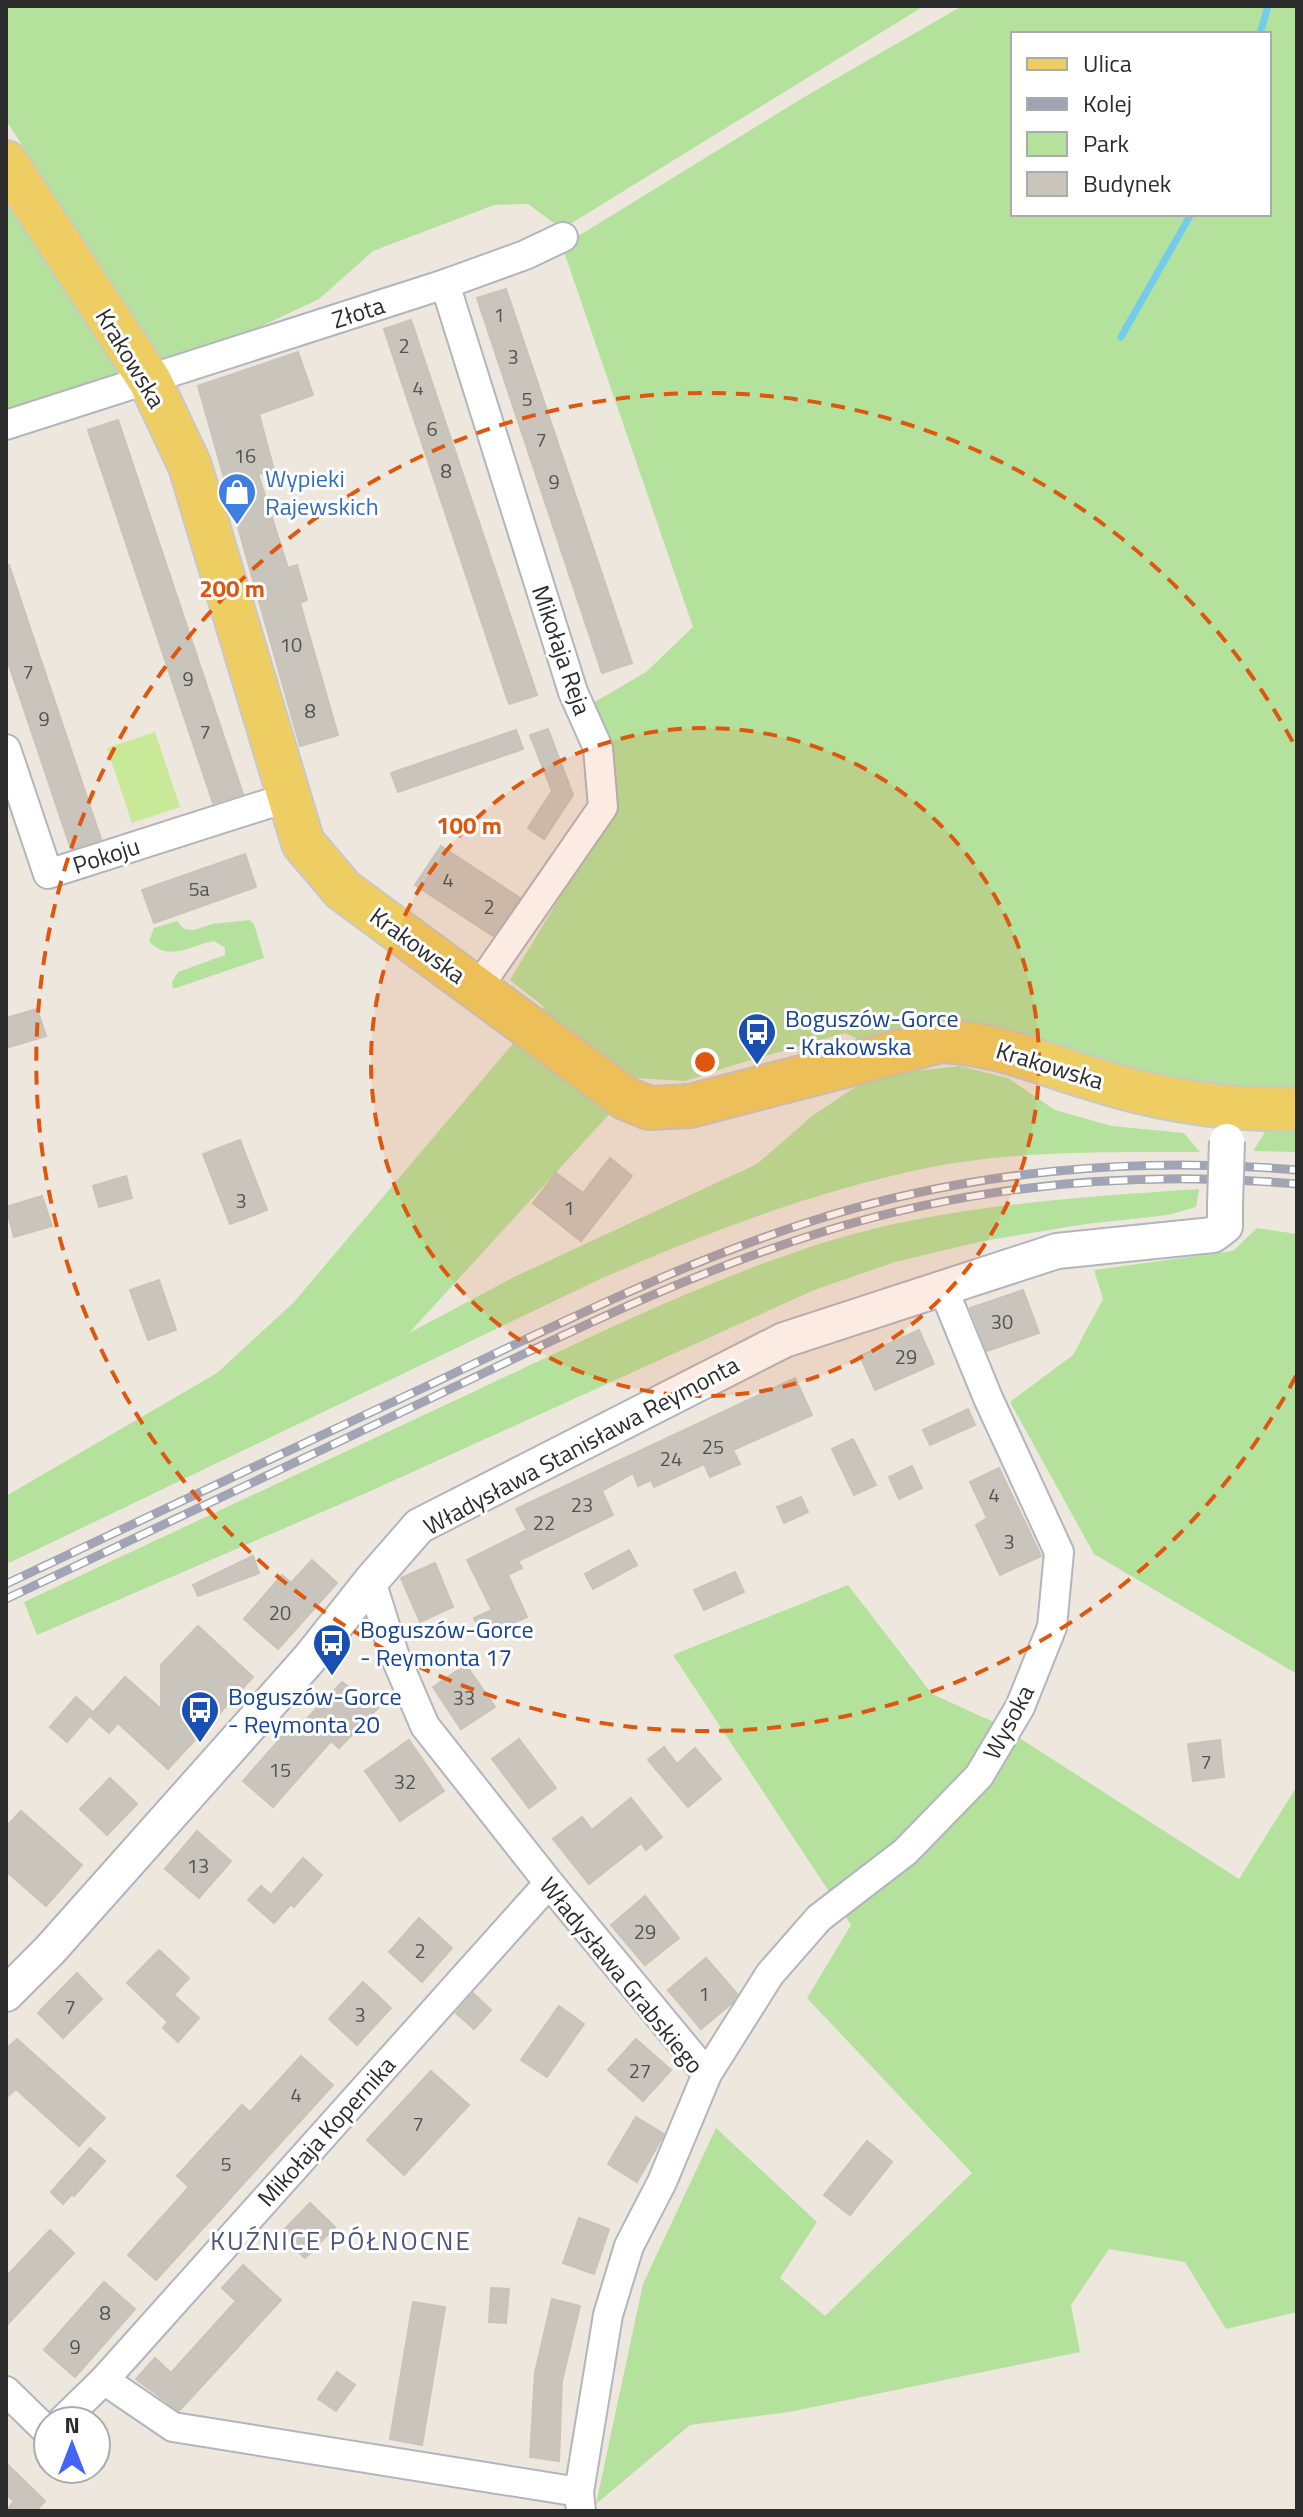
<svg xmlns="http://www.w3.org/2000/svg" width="1303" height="2517" font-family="'Titillium Web',sans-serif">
  <rect width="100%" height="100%" fill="#ede7de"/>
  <g fill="#b4e29c" fill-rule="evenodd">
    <polygon points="6,6 924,6 562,229 528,204 494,205 373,251 319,299 196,357 161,362 6,120"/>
    <path d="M 962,6 L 1297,6 L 1297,1095 L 868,1044 L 845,1033 L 734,1065 L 685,1081 L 636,1078 L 612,1111 L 409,1333 L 514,1277 L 757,1164 L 812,1116 L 857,1086 L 906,1072 L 960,1066 L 1008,1078 L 1055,1110 L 1112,1126 L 1184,1133 L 1200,1152 C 1109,1152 1017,1150 927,1168 C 814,1191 706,1233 600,1279 L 9,1563 L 6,1557 L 6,1496 L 217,1373 L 294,1302 L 544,1007 L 510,980 L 614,807 L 593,703 L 646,672 L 693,627 L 562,246 L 806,96 ZM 1013,34 L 1269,34 L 1269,214 L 1013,214 Z"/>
    <polygon points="6,196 118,356 118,372 106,380 6,412"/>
    <path d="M 249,920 L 254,924 L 264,958 L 173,989 L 172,982 L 178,972 L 225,955 L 225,948 L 214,941 C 192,945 167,963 149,941 L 154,928 L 177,921 L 184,929 L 194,930 L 212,924 Z"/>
    <polygon points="1297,1129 1297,1152 1253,1151 1265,1132"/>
    <path d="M 1199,1189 L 1196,1207 L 1168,1215 L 1086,1224 L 983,1241 L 895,1262 L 814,1290 L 366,1493 L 37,1635 L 24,1602 C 173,1532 322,1463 471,1393 C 584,1340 699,1283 819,1244 C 942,1205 1071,1198 1199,1189 Z"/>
    <polygon points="1257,1228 1297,1234 1297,1674 1094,1554 1010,1402 1073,1355 1103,1299 1094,1270 1233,1251"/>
    <polygon points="848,1585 932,1694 996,1723 1239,1879 1297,1786 1297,2312 1226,2329 1185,2262 1109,2249 1071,2305 1080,2352 789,2412 690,2425 596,2504 643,2284 716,2128 817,2222 780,2278 825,2316 972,2173 807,1998 851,1925 673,1655"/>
  </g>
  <polygon fill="#c7e998" points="155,732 180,807 132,823 107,748"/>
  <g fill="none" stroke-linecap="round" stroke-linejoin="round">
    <g stroke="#74ccec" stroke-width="7">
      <polyline points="1260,34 1268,6"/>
      <polyline points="1121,337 1191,214"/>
    </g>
  </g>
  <g fill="#c9c5bd" stroke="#c9c3b8" stroke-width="2">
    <polygon points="506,289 632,663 602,673 477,298"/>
    <polygon points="411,320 537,695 509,704 384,329"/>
    <polygon points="298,352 313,395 259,414 274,470 258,474 288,568 297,565 307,600 300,603 338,735 300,746 198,386"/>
    <polygon points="118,420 243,794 213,803 88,430"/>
    <polygon points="9,565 101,839 71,849 6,656 6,566"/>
    <polygon points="548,729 573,795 544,839 528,828 552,791 530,735"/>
    <polygon points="516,730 523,749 398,792 391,773"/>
    <polygon points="441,846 520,898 493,936 415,885"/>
    <polygon points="245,854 256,887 154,923 142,890"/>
    <polygon points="37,1009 46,1036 6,1048 6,1018"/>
    <polygon points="240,1140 267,1210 230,1224 203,1154"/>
    <polygon points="610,1158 632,1176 581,1241 533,1203 556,1173 583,1193"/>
    <polygon points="126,1176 132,1198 99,1207 93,1186"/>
    <polygon points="42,1196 52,1226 14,1237 6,1207"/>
    <polygon points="159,1280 176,1330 148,1340 130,1290"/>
    <polygon points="1023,1290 1039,1333 987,1351 970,1308"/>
    <polygon points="919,1330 934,1364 875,1390 860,1356"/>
    <polygon points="795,1378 812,1415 733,1450 740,1464 710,1477 704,1464 654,1487 651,1480 638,1486 633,1473 602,1491 613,1515 518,1561 522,1568 508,1575 527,1617 482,1636 474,1618 492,1610 467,1560 527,1530 516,1509"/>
    <polygon points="968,1409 975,1425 930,1445 923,1430"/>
    <polygon points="853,1439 876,1485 854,1495 832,1449"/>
    <polygon points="912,1466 922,1488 899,1499 889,1477"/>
    <polygon points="999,1468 1041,1556 1000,1575 976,1525 987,1518 970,1482"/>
    <polygon points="801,1497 808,1512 784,1523 777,1507"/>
    <polygon points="629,1550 637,1565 593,1589 585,1574"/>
    <polygon points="253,1556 259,1573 198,1596 193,1585"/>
    <polygon points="312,1560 337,1583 278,1649 244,1619 282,1575 291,1583"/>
    <polygon points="435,1563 453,1607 420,1622 401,1578"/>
    <polygon points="735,1572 744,1592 704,1610 694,1590"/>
    <polygon points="198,1626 253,1677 168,1769 118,1723 109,1733 90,1716 125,1677 161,1709 161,1665"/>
    <polygon points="466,1665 495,1707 461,1729 433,1687"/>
    <polygon points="342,1682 378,1708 339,1748 331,1741 273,1807 243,1781 286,1732 291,1735"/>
    <polygon points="76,1697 93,1712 67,1742 50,1727"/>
    <polygon points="519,1739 556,1788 529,1808 492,1759"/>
    <polygon points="409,1740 444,1791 400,1821 365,1771"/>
    <polygon points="1220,1740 1224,1777 1193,1781 1188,1744"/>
    <polygon points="664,1747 677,1764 695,1748 721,1779 688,1807 648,1760"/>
    <polygon points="110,1778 137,1804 107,1835 80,1809"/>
    <polygon points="631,1798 662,1837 646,1850 641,1843 589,1884 553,1839 582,1817 592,1830"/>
    <polygon points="21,1811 82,1865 46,1906 6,1871 6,1827"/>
    <polygon points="197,1831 231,1861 199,1898 165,1869"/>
    <polygon points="303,1858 322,1875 294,1907 291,1904 274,1923 248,1900 261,1886 271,1895"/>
    <polygon points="645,1896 679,1938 645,1965 611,1925"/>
    <polygon points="419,1918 452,1948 422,1982 389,1952"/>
    <polygon points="159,1950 189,1978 174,1995 199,2018 178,2042 163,2028 168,2022 127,1983"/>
    <polygon points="706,1958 737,1994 733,2002 701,2029 668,1990"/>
    <polygon points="77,1973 102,1999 63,2038 38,2013"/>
    <polygon points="363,1982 391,2008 357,2045 329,2019"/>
    <polygon points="473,1993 491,2010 474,2029 456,2013"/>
    <polygon points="559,2006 584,2024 547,2077 521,2060"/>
    <polygon points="17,2039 105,2118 79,2146 16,2089 6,2098 6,2049"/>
    <polygon points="636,2039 671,2070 643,2101 608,2070"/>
    <polygon points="301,2056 333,2085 156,2280 128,2255 189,2187 177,2176 242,2105 250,2112"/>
    <polygon points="431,2071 469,2105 404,2175 367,2140"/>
    <polygon points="636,2117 664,2134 637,2182 608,2164"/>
    <polygon points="867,2141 892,2162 850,2215 824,2195"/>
    <polygon points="90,2148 105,2161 74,2196 72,2194 63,2204 51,2192"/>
    <polygon points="310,2203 335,2227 305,2258 280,2234"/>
    <polygon points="579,2218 609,2229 594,2274 563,2263"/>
    <polygon points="50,2230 74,2253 6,2326 6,2277"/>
    <polygon points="243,2265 281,2300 179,2411 136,2379 155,2358 171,2373 236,2301 222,2288"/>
    <polygon points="104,2282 135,2309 75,2377 44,2350"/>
    <polygon points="491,2288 509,2289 506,2323 489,2322"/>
    <polygon points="552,2299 580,2306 562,2381 559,2461 530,2457 535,2373"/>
    <polygon points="413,2302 445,2307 422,2445 390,2439"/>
    <polygon points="337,2372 355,2385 336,2411 318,2399"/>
    <polygon points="6,2463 45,2501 36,2511 6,2511 14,2501 6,2494"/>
  </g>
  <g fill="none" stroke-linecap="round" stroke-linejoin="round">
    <defs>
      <g id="minor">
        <polyline points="445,284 573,692 598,748 603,807 477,989"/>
        <polyline points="6,425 445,284 525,255 563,237"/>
        <polyline points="6,749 48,874 289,797"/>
        <polyline points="371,1581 394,1654 425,1726 549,1883 707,2074"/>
        <polyline points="104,2380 173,2427 579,2492"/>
        <polyline points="6,2391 48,2432"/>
        <polyline points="62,2421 104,2380 549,1883"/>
        <polyline points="581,2511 579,2492 608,2315 629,2246 662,2182 707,2074 770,1974 819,1918 905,1852 979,1776 1020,1707 1052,1627 1059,1552 988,1398 943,1288"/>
      </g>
      <polyline id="tertiary" points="6,1994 50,1950 309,1659 371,1581 419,1526 784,1340 1057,1251 1213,1235 1225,1226 1225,1204"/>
      <path id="primary" d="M 6,162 L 150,381 L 190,466 L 303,843 L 343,890 L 625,1098 L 649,1108 L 690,1106 L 941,1041 C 998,1044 1037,1062 1090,1078 C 1158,1100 1226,1111 1297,1109"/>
    </defs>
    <use href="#minor" stroke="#b2b5bf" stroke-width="32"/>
    <use href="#tertiary" stroke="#b2b5bf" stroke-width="38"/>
    <use href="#primary" stroke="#c8c8c8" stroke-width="46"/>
    <use href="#minor" stroke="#fff" stroke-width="28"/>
    <use href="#tertiary" stroke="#fff" stroke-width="34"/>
    <use href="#primary" stroke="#eecd63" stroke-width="42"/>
    <defs>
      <g id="rail">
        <path d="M 6,1584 C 146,1518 285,1452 425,1387 C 552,1327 678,1264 812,1221 C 967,1171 1135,1156 1297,1170"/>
        <path d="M 6,1599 C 146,1533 285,1467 425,1401 C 554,1340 682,1275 819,1233 C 973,1185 1136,1170 1297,1184"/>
      </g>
    </defs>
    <use href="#rail" stroke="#a1a4b5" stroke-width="9"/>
    <use href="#rail" stroke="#fff" stroke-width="6" stroke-dasharray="18" stroke-linecap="butt"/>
    <defs>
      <polyline id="tertiary-bridge" points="1225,1204 1227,1141"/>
    </defs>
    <use href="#tertiary-bridge" stroke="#b2b5bf" stroke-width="38" stroke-linecap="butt"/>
    <use href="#tertiary-bridge" stroke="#fff" stroke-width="34"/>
  </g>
  <circle cx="705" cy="1062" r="334" fill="#df570e" fill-opacity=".12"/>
  <g fill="none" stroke="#df570e" stroke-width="4" stroke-dasharray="14 10">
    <circle cx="705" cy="1062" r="334"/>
    <path d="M1296 1376A669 669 0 1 1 1296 748"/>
  </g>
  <defs>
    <symbol id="shop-pin" viewBox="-11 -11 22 30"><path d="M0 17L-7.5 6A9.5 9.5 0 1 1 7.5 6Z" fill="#3f7fe0" stroke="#fff"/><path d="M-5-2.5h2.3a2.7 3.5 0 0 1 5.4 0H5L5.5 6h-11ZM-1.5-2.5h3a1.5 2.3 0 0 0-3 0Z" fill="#fff"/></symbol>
    <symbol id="bus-pin" viewBox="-11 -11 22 30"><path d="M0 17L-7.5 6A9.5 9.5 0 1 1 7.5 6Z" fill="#1a4fb4" stroke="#fff"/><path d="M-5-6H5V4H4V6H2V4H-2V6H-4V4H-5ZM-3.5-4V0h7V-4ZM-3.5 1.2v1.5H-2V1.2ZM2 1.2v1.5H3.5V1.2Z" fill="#fff"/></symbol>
  </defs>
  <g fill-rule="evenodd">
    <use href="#shop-pin" x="215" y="470" width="44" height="60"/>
    <use href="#bus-pin" x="735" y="1010" width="44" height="60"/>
    <use href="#bus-pin" x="310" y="1621" width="44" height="60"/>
    <use href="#bus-pin" x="178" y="1688" width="44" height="60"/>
  </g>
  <g text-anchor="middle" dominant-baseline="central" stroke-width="6" stroke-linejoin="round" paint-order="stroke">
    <g font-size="20" fill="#535250">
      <text x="499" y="314">1</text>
      <text x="404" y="345">2</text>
      <text x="513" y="356">3</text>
      <text x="418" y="387">4</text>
      <text x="527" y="398">5</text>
      <text x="432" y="428">6</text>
      <text x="541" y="439">7</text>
      <text x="245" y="455">16</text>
      <text x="446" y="470">8</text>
      <text x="554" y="481">9</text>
      <text x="291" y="644">10</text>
      <text x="28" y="671">7</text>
      <text x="188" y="678">9</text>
      <text x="310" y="710">8</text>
      <text x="44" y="718">9</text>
      <text x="205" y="731">7</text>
      <text x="448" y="879">4</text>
      <text x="199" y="888">5a</text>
      <text x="489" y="906">2</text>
      <text x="241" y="1200">3</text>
      <text x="569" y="1207">1</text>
      <text x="1002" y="1321">30</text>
      <text x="906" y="1356">29</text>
      <text x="713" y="1446">25</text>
      <text x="671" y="1458">24</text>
      <text x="994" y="1494">4</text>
      <text x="582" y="1504">23</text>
      <text x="544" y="1522">22</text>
      <text x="1009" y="1541">3</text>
      <text x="280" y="1612">20</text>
      <text x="464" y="1697">33</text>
      <text x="1206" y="1761">7</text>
      <text x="280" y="1769">15</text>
      <text x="405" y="1781">32</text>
      <text x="198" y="1865">13</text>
      <text x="645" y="1931">29</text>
      <text x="420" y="1950">2</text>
      <text x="704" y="1993">1</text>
      <text x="70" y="2006">7</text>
      <text x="360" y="2014">3</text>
      <text x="640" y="2070">27</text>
      <text x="296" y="2094">4</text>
      <text x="418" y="2123">7</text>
      <text x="226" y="2163">5</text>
      <text x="105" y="2312">8</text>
      <text x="75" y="2346">9</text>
    </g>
    <g font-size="24" fill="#2c2c2c" stroke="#fff">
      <text transform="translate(358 312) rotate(-18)">Złota</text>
      <text transform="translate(131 358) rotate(59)">Krakowska</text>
      <text transform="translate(562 650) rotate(71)">Mikołaja Reja</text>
      <text transform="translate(106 855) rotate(-18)">Pokoju</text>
      <text transform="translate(418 945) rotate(36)">Krakowska</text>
      <text transform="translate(1050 1065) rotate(17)">Krakowska</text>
      <text transform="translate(581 1445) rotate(-28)">Władysława Stanisława Reymonta</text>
      <text transform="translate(1008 1722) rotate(-62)">Wysoka</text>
      <text transform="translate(622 1975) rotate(51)">Władysława Grabskiego</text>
      <text transform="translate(326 2131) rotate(-48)">Mikołaja Kopernika</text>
    </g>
    <g font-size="24" fill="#366cbe" stroke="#fff" text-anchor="start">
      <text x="265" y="478">Wypieki<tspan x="265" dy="28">Rajewskich</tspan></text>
    </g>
    <g font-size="24" fill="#164399" stroke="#fff" text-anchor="start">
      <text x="785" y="1018">Boguszów-Gorce<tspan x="785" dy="28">- Krakowska</tspan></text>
      <text x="360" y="1629">Boguszów-Gorce<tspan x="360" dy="28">- Reymonta 17</tspan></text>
      <text x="228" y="1696">Boguszów-Gorce<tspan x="228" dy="28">- Reymonta 20</tspan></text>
    </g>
    <g font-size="26" letter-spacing="2" fill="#4d557c" stroke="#fff">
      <text x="341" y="2240">KUŹNICE PÓŁNOCNE</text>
    </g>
  </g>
  <circle cx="705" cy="1062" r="12" fill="#df570e" stroke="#fff" stroke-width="4"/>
  <g font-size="24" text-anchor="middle" font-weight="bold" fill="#df570e" stroke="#fff" stroke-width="6" stroke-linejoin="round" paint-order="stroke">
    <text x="232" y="597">200 m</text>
    <text x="469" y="834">100 m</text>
  </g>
  <rect width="1303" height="2517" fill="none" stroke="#2c2c2c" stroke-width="16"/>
  <rect x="1011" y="32" width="260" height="184" fill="#ffffff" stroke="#ababab" stroke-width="2"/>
  <rect x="1027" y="58" width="40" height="12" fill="#eecd63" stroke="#ababab" stroke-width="2"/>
  <text x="1083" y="72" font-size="24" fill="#2c2c2c">Ulica</text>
  <rect x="1027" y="98" width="40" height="12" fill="#a1a4b5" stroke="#ababab" stroke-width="2"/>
  <text x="1083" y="112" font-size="24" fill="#2c2c2c">Kolej</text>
  <rect x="1027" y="132" width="40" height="24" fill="#b4e29c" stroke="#ababab" stroke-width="2"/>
  <text x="1083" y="152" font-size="24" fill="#2c2c2c">Park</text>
  <rect x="1027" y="172" width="40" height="24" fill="#c9c5bd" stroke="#ababab" stroke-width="2"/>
  <text x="1083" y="192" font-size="24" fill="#2c2c2c">Budynek</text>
  <g transform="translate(72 2445)"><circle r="38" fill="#ffffff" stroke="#ababab" stroke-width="2"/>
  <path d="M0-6L14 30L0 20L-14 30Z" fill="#4364f6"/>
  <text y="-12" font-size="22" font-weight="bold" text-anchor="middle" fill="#2c2c2c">N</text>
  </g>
</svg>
